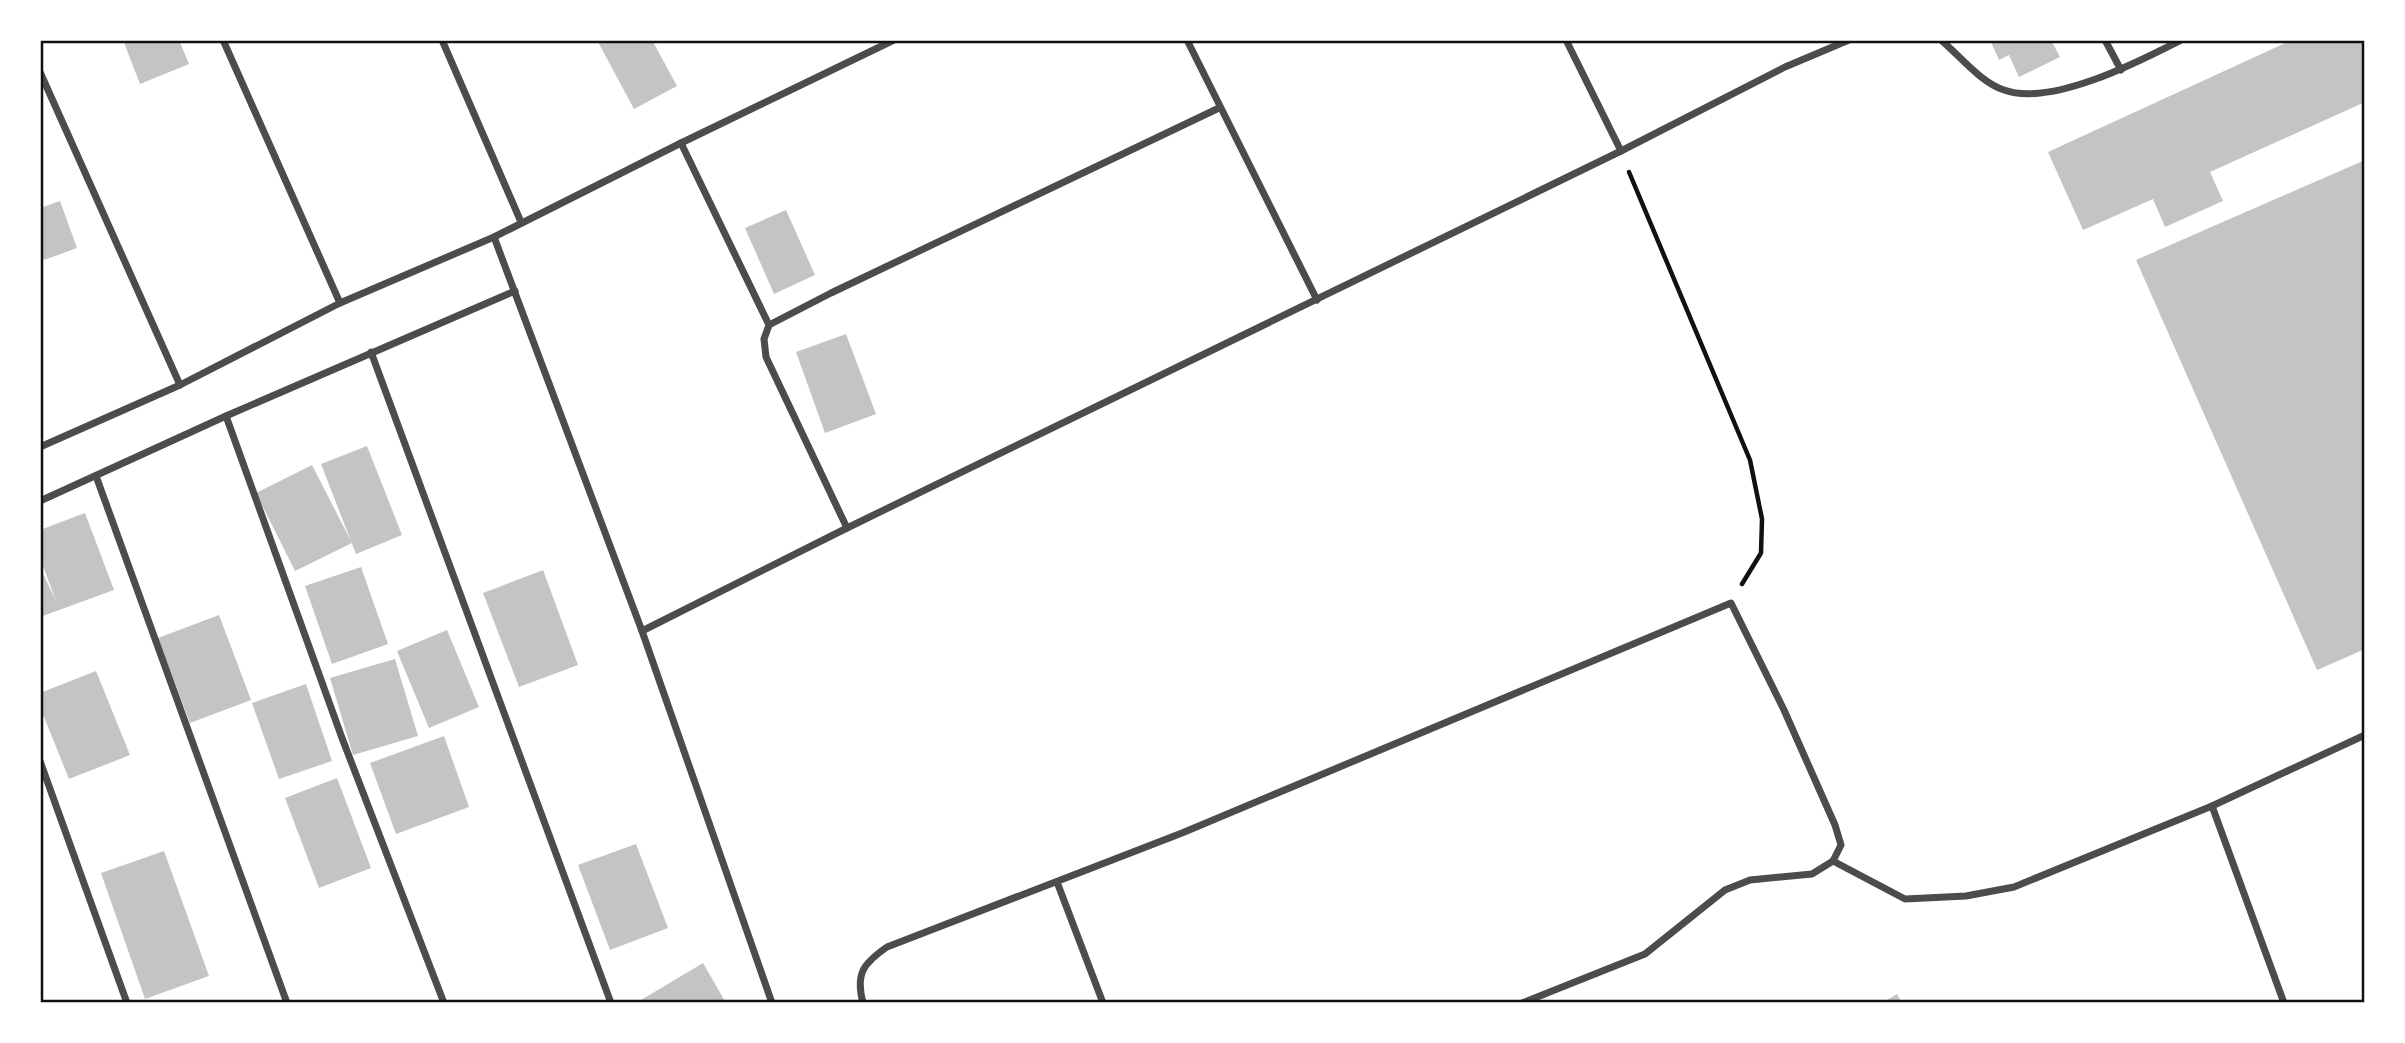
<svg xmlns="http://www.w3.org/2000/svg" width="2405" height="1043" font-family="Barlow,sans-serif">
  <rect width="100%" height="100%" fill="#fff"/>
  <g fill="#c4c4c4">
    <polygon points="123,40 179,40 189,64 140,84"/>
    <polygon points="597,40 652,40 677,86 634,109"/>
    <polygon points="1990,40 2051,40 2060,57 2019,77 2009,55 1999,60"/>
    <polygon points="2292,40 2365,40 2365,102 2210,172 2223,201 2165,227 2153,199 2083,230 2048,152"/>
    <polygon points="2365,160 2365,649 2317,670 2136,260"/>
    <polygon points="60,201 77,248 44,260 40,250 40,208"/>
    <polygon points="786,210 815,275 774,294 745,228"/>
    <polygon points="846,334 876,414 825,433 796,352"/>
    <polygon points="367,446 402,535 356,554 321,464"/>
    <polygon points="312,465 352,543 295,571 256,493"/>
    <polygon points="85,513 114,590 40,617 40,567 56,601 40,558 40,530"/>
    <polygon points="361,567 388,644 332,664 305,586"/>
    <polygon points="543,570 578,665 519,687 483,593"/>
    <polygon points="219,615 251,700 190,723 158,638"/>
    <polygon points="447,630 479,707 429,728 397,651"/>
    <polygon points="395,659 418,736 353,755 330,678"/>
    <polygon points="96,671 130,755 69,779 40,707 40,693"/>
    <polygon points="306,684 332,761 279,779 252,703"/>
    <polygon points="444,736 469,807 396,834 370,763"/>
    <polygon points="337,778 371,868 319,888 285,798"/>
    <polygon points="636,844 668,928 610,950 578,865"/>
    <polygon points="164,851 209,976 145,999 101,873"/>
    <polygon points="703,963 726,1003 636,1003"/>
    <polygon points="1897,994 1902,1003 1882,1003"/>
  </g>
  <g fill="none" stroke-linecap="round" stroke-linejoin="round">
    <polyline stroke="#111" stroke-width="4.5" points="1629,172 1750,460 1762,519 1761,553 1742,584"/>
    <g stroke="#4c4c4c" stroke-width="7">
      <polyline points="223,40 340,303"/>
      <polyline points="442,40 521,222"/>
      <polyline points="1187,40 1317,300"/>
      <polyline points="1566,40 1621,151"/>
      <path d="M 1941,40 C 1960,56 1980,82 2004,90 C 2051,107 2138,62 2181,40"/>
      <polyline points="2105,40 2121,70"/>
      <polyline points="40,72 180,385"/>
      <polyline points="681,143 769,325"/>
      <polyline points="494,237 642,631 772,1003"/>
      <polyline points="371,352 611,1003"/>
      <polyline points="226,416 342,738 444,1003"/>
      <polyline points="40,447 180,385 340,303 494,237 681,143 894,40"/>
      <polyline points="96,476 287,1003"/>
      <polyline points="40,501 226,416 515,291"/>
      <polyline points="847,528 766,357 764,339 769,325 831,293 1219,108"/>
      <polyline points="642,631 847,528 1621,151 1785,67 1849,40"/>
      <polyline points="40,761 127,1003"/>
      <polyline points="2212,806 2284,1003"/>
      <polyline points="1833,861 1905,899 1966,896 2014,887 2212,806 2365,735"/>
      <polyline points="1057,882 1103,1003"/>
      <path d="M 863,1003 C 855,973 864,963 887,947 L 1182,833 L 1731,603 L 1784,710 L 1835,825 L 1841,845 L 1833,861 L 1812,874 L 1750,880 L 1725,890 L 1645,954 L 1522,1003"/>
    </g>
  </g>
  <rect width="2405" height="1043" fill="none" stroke="#ffffff" stroke-width="84"/>
  <rect x="42" y="42" width="2321" height="959" fill="none" stroke="#111" stroke-width="2.5"/>
</svg>
